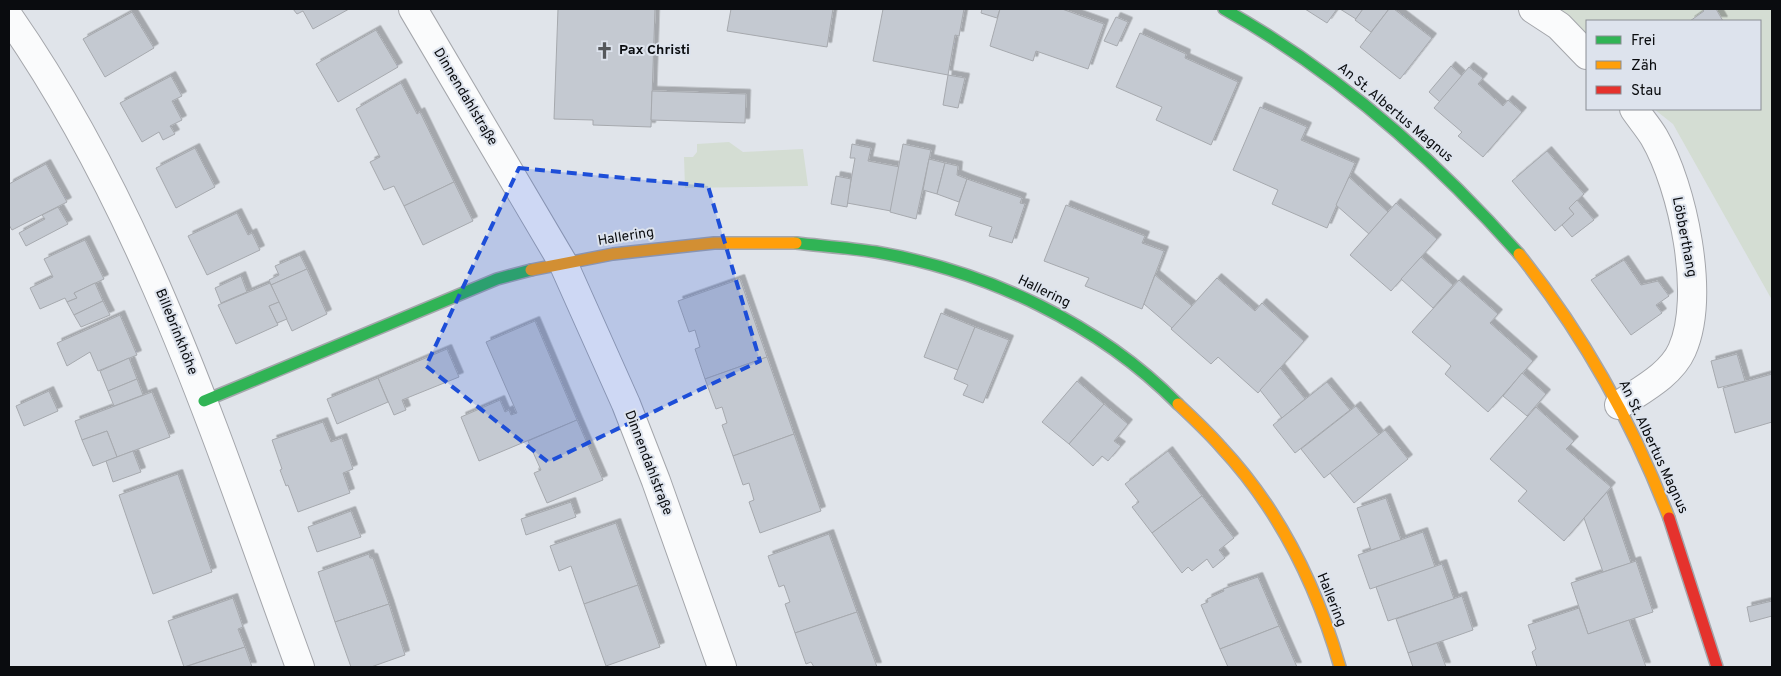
<svg xmlns="http://www.w3.org/2000/svg" width="1781" height="676" font-family="Overpass,sans-serif">
  <defs>
    <filter id="shadow"><feDropShadow dx="4.5" dy="-4.5" stdDeviation="0" flood-color="#0004"/></filter>
  </defs>
  <rect width="100%" height="100%" fill="#e0e4ea"/>
  <g fill="#d4ddd3">
    <polygon points="1555,9 1772,9 1772,300 1673,124 1654,109 1760,109 1760,21 1587,21 1587,57"/>
    <polygon points="729,142 743,152 803,149 808,186 685,188 684,157 693,157 697,152 697,144"/>
  </g>
  <g fill="#c4c9d1" stroke="#a6a9ae" filter="url(#shadow)">
    <polygon points="293,9 349,9 313,29 303,11 297,14"/>
    <polygon points="558,9 655,9 651,127 593,125 593,120 554,119"/>
    <polygon points="731,9 833,9 827,47 727,31"/>
    <polygon points="883,9 964,9 959,36 955,35 948,75 873,61"/>
    <polygon points="982,9 1000,9 997,18 981,13"/>
    <polygon points="1000,9 1062,9 1104,24 1088,69 1036,51 1033,61 990,46"/>
    <polygon points="1305,9 1337,9 1327,23"/>
    <polygon points="1340,9 1363,9 1356,19"/>
    <polygon points="1363,9 1389,9 1371,32 1355,20"/>
    <polygon points="1389,9 1394,9 1432,38 1400,79 1360,47"/>
    <polygon points="1702,9 1716,9 1723,21 1690,21 1704,11"/>
    <polygon points="132,12 154,48 105,77 83,39"/>
    <polygon points="1116,17 1128,22 1117,46 1104,41"/>
    <polygon points="376,30 398,67 338,102 316,64"/>
    <polygon points="1140,33 1186,54 1185,58 1238,82 1211,145 1156,120 1162,107 1116,87"/>
    <polygon points="1451,66 1462,76 1440,102 1429,92"/>
    <polygon points="1469,67 1483,78 1478,84 1503,106 1508,100 1522,112 1483,157 1458,136 1462,132 1434,108"/>
    <polygon points="948,75 965,78 958,108 943,105"/>
    <polygon points="171,76 182,96 172,101 182,120 170,126 175,134 163,140 159,132 142,142 120,103"/>
    <polygon points="401,83 417,114 420,112 454,182 404,206 394,186 384,190 370,162 380,157 356,109"/>
    <polygon points="652,91 746,94 745,123 651,120"/>
    <polygon points="1260,107 1307,127 1301,140 1355,163 1327,228 1272,204 1278,190 1233,170"/>
    <polygon points="852,144 871,148 868,161 900,167 891,211 847,203 855,158 850,158"/>
    <polygon points="903,144 931,150 916,219 890,212"/>
    <polygon points="195,148 215,187 176,208 156,168"/>
    <polygon points="1547,151 1584,194 1569,208 1574,214 1555,231 1512,181"/>
    <polygon points="929,159 945,163 937,194 923,190"/>
    <polygon points="945,163 958,166 957,175 967,179 959,202 937,194"/>
    <polygon points="46,164 67,202 12,230 9,225 9,184"/>
    <polygon points="836,176 851,179 847,207 831,204"/>
    <polygon points="1349,177 1388,212 1369,234 1336,205"/>
    <polygon points="967,179 1022,198 1020,203 1025,204 1012,243 989,236 992,227 955,215"/>
    <polygon points="454,182 473,221 423,245 404,206"/>
    <polygon points="1577,200 1594,220 1572,237 1562,225 1574,214 1569,208"/>
    <polygon points="1396,203 1437,239 1391,291 1350,255"/>
    <polygon points="1066,205 1145,236 1142,243 1164,251 1142,309 1085,286 1089,278 1044,261"/>
    <polygon points="58,207 68,224 26,246 19,233 45,219 42,215"/>
    <polygon points="237,213 248,235 252,233 260,250 207,275 188,236"/>
    <polygon points="85,240 104,279 74,293 77,298 67,302 65,298 40,309 30,288 53,277 44,259"/>
    <polygon points="300,255 307,269 271,285 269,280 279,275 275,266"/>
    <polygon points="1421,257 1453,285 1433,308 1401,279"/>
    <polygon points="1624,260 1641,285 1658,281 1669,296 1656,305 1662,313 1631,335 1591,280"/>
    <polygon points="307,269 327,314 292,331 271,285"/>
    <polygon points="1155,275 1192,306 1172,328 1144,304"/>
    <polygon points="241,276 247,292 221,303 215,288"/>
    <polygon points="1217,278 1255,311 1262,303 1304,341 1258,393 1218,357 1211,364 1171,329"/>
    <polygon points="740,279 767,357 705,379 695,349 700,347 695,330 689,332 678,301"/>
    <polygon points="1459,280 1498,314 1490,323 1533,361 1488,412 1445,374 1451,366 1412,332"/>
    <polygon points="95,283 103,301 74,315 67,302 77,298 74,293"/>
    <polygon points="270,283 279,302 269,306 278,325 236,344 218,305"/>
    <polygon points="103,301 110,315 81,327 74,315"/>
    <polygon points="279,302 287,319 277,323 269,306"/>
    <polygon points="941,313 975,327 958,370 924,357"/>
    <polygon points="120,315 137,355 98,371 90,352 67,366 57,343"/>
    <polygon points="535,321 577,420 479,461 461,417 500,400 505,412 509,410 511,415 517,413 486,342"/>
    <polygon points="975,327 1009,340 983,403 963,395 968,385 954,379"/>
    <polygon points="447,349 459,377 402,400 406,410 394,415 378,378"/>
    <polygon points="1737,354 1745,381 1718,388 1711,361"/>
    <polygon points="767,357 794,434 733,456 722,425 727,423 722,407 716,409 705,379"/>
    <polygon points="129,358 137,379 108,391 100,371"/>
    <polygon points="1280,368 1305,399 1282,418 1260,390"/>
    <polygon points="1522,373 1546,394 1527,416 1503,396"/>
    <polygon points="1772,374 1772,422 1735,433 1723,388"/>
    <polygon points="378,378 388,402 337,424 327,399"/>
    <polygon points="137,379 143,395 114,406 108,391"/>
    <polygon points="1077,381 1104,404 1069,444 1042,422"/>
    <polygon points="1327,382 1350,410 1295,453 1273,425"/>
    <polygon points="49,391 58,411 24,426 16,406"/>
    <polygon points="152,392 170,437 117,457 107,431 82,440 75,421"/>
    <polygon points="1104,404 1128,424 1114,441 1121,446 1108,461 1102,456 1093,466 1069,444"/>
    <polygon points="1356,406 1379,435 1324,478 1301,449"/>
    <polygon points="1536,407 1574,441 1566,449 1611,487 1564,541 1518,501 1527,491 1490,459"/>
    <polygon points="577,420 603,480 547,503 534,473 541,470 528,441"/>
    <polygon points="323,422 331,442 342,438 353,469 343,473 350,493 298,512 288,485 286,486 280,470 282,469 272,440"/>
    <polygon points="1385,430 1408,459 1354,503 1330,473"/>
    <polygon points="107,431 117,457 93,466 82,440"/>
    <polygon points="794,434 821,511 760,533 749,502 754,500 749,483 743,485 733,456"/>
    <polygon points="133,451 141,472 113,482 106,461"/>
    <polygon points="1168,451 1202,496 1152,533 1132,507 1139,502 1125,484"/>
    <polygon points="178,474 212,572 153,594 119,495"/>
    <polygon points="1607,492 1631,563 1603,572 1584,518"/>
    <polygon points="1202,496 1234,538 1219,550 1225,558 1213,568 1207,559 1192,571 1188,567 1182,573 1152,533"/>
    <polygon points="1386,498 1401,540 1371,550 1357,508"/>
    <polygon points="571,502 576,517 526,535 521,519"/>
    <polygon points="351,511 361,537 317,552 308,527"/>
    <polygon points="616,523 638,585 584,604 571,566 559,571 550,546"/>
    <polygon points="1423,532 1435,567 1370,589 1358,555"/>
    <polygon points="829,534 857,612 795,633 785,604 790,602 784,585 779,587 768,556"/>
    <polygon points="369,554 370,558 373,558 389,604 335,622 318,572"/>
    <polygon points="1636,561 1653,612 1588,634 1571,583"/>
    <polygon points="1442,564 1454,599 1388,621 1376,587"/>
    <polygon points="1258,577 1279,626 1220,649 1201,605 1208,602 1207,599 1224,591 1223,589"/>
    <polygon points="638,585 660,647 606,666 584,604"/>
    <polygon points="1462,596 1473,630 1408,653 1396,619"/>
    <polygon points="233,598 243,627 238,629 245,647 184,667 168,621"/>
    <polygon points="1772,601 1772,616 1750,622 1747,607"/>
    <polygon points="389,604 405,655 371,667 351,667 335,622"/>
    <polygon points="1579,608 1588,634 1629,620 1646,667 1537,667 1532,652 1536,649 1528,625"/>
    <polygon points="857,612 877,667 814,667 811,662 806,664 795,633"/>
    <polygon points="1279,626 1297,667 1228,667 1220,649"/>
    <polygon points="1437,643 1446,667 1413,667 1408,653"/>
    <polygon points="245,647 252,667 185,667"/>
  </g>
  <g fill="none" stroke-linecap="round" stroke-linejoin="round">
    <defs>
      <g id="street">
        <polyline points="413,9 563,263 626,404 656,481 722,667"/>
        <polyline points="1533,9 1559,26 1587,55"/>
        <path d="M 9,17 C 147,215 218,443 300,667"/>
        <path d="M 1619,405 C 1641,390 1671,375 1682,350 C 1706,296 1683,187 1654,137 C 1648,127 1640,118 1634,109"/>
      </g>
      <g id="fast">
        <path d="M 1224,9 C 1337,72 1433,157 1519,254"/>
        <path d="M 796,243 C 823,246 850,248 876,252 C 987,271 1099,324 1178,404"/>
        <polyline points="204,401 497,279 531,270"/>
      </g>
      <g id="slow">
        <path d="M 1519,254 C 1583,334 1632,421 1669,518"/>
        <polyline points="531,270 613,254 714,243 796,243"/>
        <path d="M 1178,404 C 1193,418 1208,432 1221,447 C 1279,509 1317,587 1340,667"/>
      </g>
      <polyline id="jam" points="1669,518 1717,667"/>
    </defs>
    <use href="#street" stroke="#a4a6ab" stroke-width="30"/>
    <use href="#fast" stroke="#a4a6ab" stroke-width="14"/>
    <use href="#slow" stroke="#a4a6ab" stroke-width="14"/>
    <use href="#jam" stroke="#a4a6ab" stroke-width="14"/>
    <use href="#street" stroke="#fafbfc" stroke-width="28"/>
    <use href="#fast" stroke="#30b455" stroke-width="11"/>
    <use href="#slow" stroke="#ff9f0a" stroke-width="11"/>
    <use href="#jam" stroke="#e5322d" stroke-width="11"/>
  </g>
  <path fill="#1d4ed8" fill-opacity="0.2" stroke="#1d4ed8" stroke-width="4" stroke-dasharray="10 6" stroke-linejoin="round" d="M 519,168 L 708,186 L 760,361 L 548,462 L 426,366 Z"/>
  <defs>
    <symbol id="church-bare" viewBox="-9 -9 18 18"><path d="M-1.2-6h2.4v3.5h3.3v2.4h-3.3V6h-2.4V-.1h-3.3v-2.4h3.3Z" fill="#55585c" stroke="#dde3ed" stroke-width="2.5" paint-order="stroke"/></symbol>
  </defs>
  <g fill-rule="evenodd">
    <use href="#church-bare" x="592" y="38" width="25" height="25"/>
  </g>
  <g text-anchor="middle" dominant-baseline="central" stroke-width="4" stroke-linejoin="round" paint-order="stroke">
    <g font-size="14" font-weight="bold" fill="#0a0c0f" stroke="#dde3ed" text-anchor="start">
      <text x="619" y="50">Pax Christi</text>
    </g>
    <g font-size="14" fill="#0a0c0f" stroke="#dde3ed">
      <text transform="translate(465 97) rotate(59)">Dinnendahlstraße</text>
      <text transform="translate(1395 113) rotate(40)">An St. Albertus Magnus</text>
      <text transform="translate(626 237) rotate(-9)">Hallering</text>
      <text transform="translate(1684 237) rotate(79)">Löbberthang</text>
      <text transform="translate(1044 292) rotate(26)">Hallering</text>
      <text transform="translate(176 332) rotate(68)">Billebrinkhöhe</text>
      <text transform="translate(1653 447) rotate(65)">An St. Albertus Magnus</text>
      <text transform="translate(648 463) rotate(69)">Dinnendahlstraße</text>
      <text transform="translate(1331 600) rotate(68)">Hallering</text>
    </g>
  </g>
  <rect width="1781" height="676" fill="none" stroke="#0a0c0f" stroke-width="20"/>
  <rect x="1586" y="20" width="175" height="90" fill="#dde3ed" stroke="#898d94"/>
  <rect x="1596" y="36" width="25" height="8" fill="#30b455" stroke="#898d94"/>
  <text x="1631" y="45" font-size="15" fill="#0a0c0f">Frei</text>
  <rect x="1596" y="61" width="25" height="8" fill="#ff9f0a" stroke="#898d94"/>
  <text x="1631" y="70" font-size="15" fill="#0a0c0f">Zäh</text>
  <rect x="1596" y="86" width="25" height="8" fill="#e5322d" stroke="#898d94"/>
  <text x="1631" y="95" font-size="15" fill="#0a0c0f">Stau</text>
</svg>
